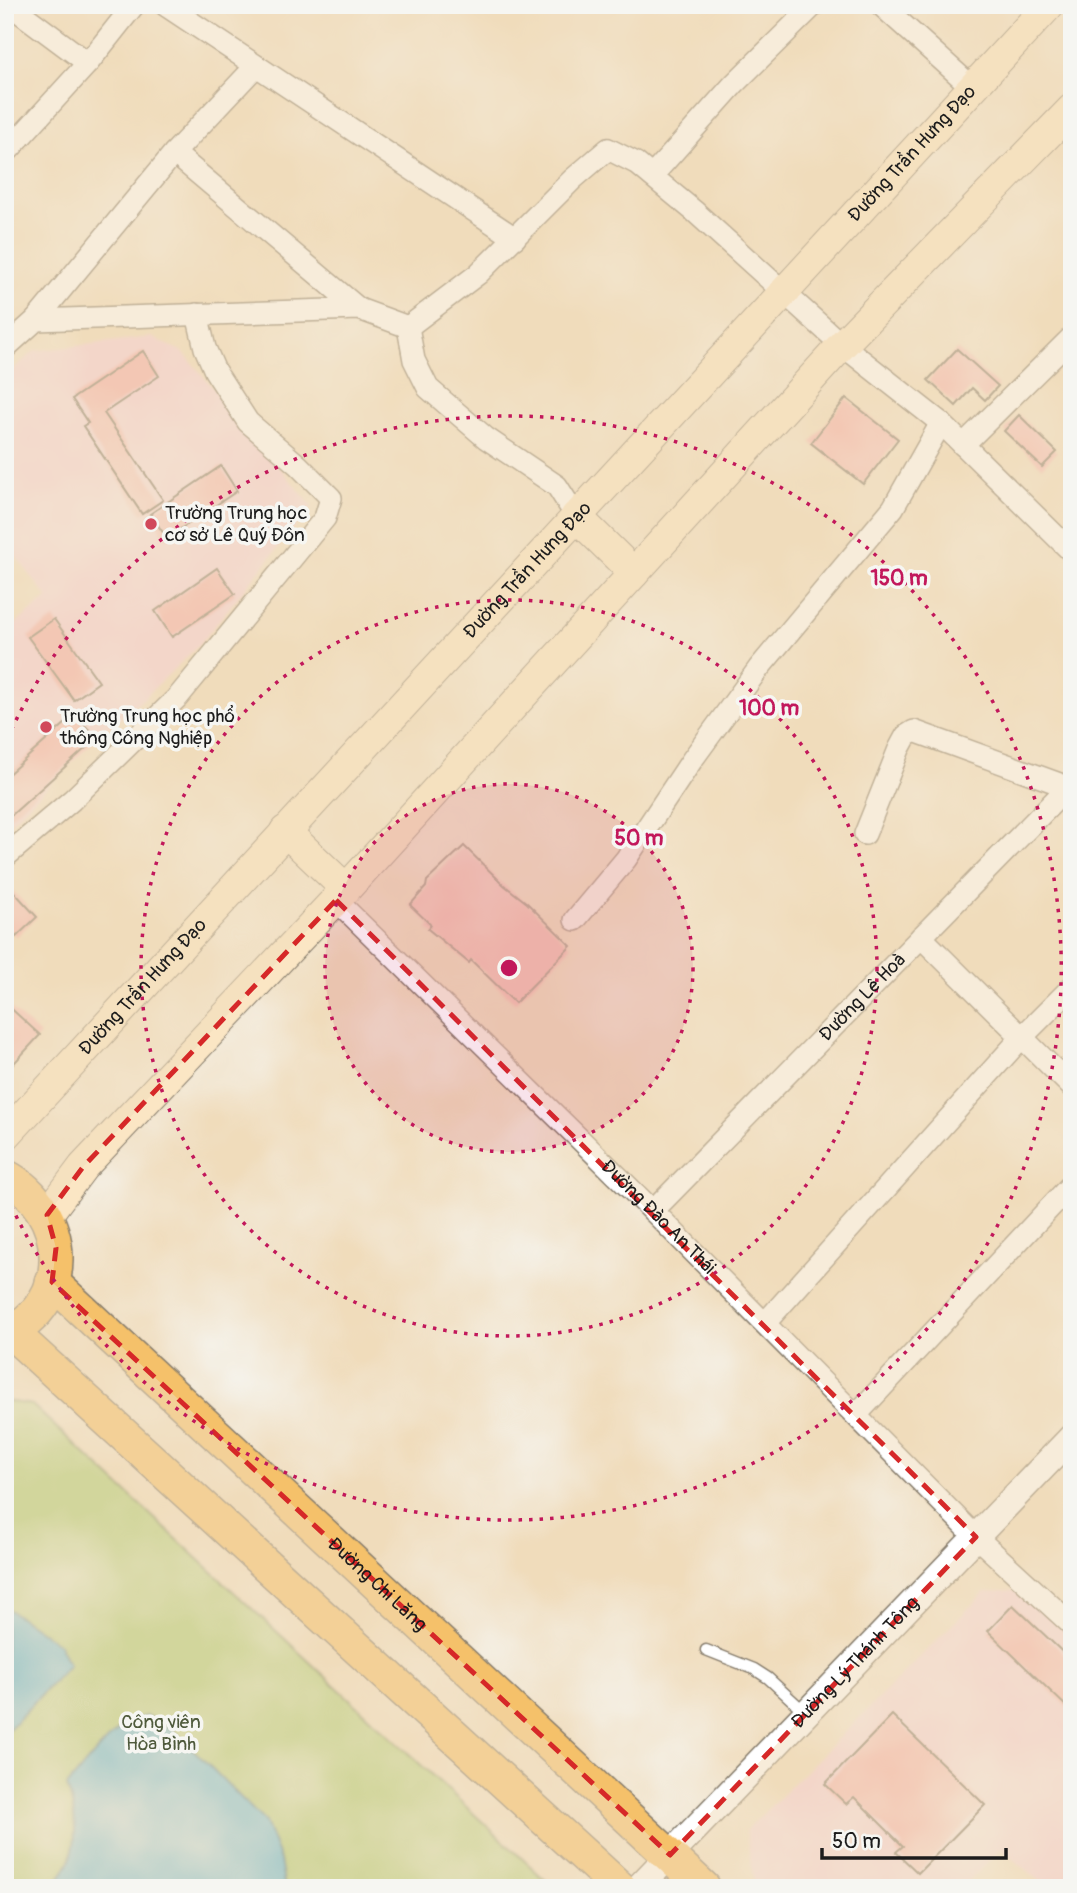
<svg xmlns="http://www.w3.org/2000/svg" width="1077" height="1893" font-family="Pangolin,sans-serif">
  <rect width="100%" height="100%" fill="#f6f6f2"/>
  <filter id="ink" filterUnits="userSpaceOnUse"><feTurbulence type="fractalNoise" baseFrequency=".0143" numOctaves="2"/><feDisplacementMap in="SourceGraphic" scale="14" xChannelSelector="R" yChannelSelector="G"/><feConvolveMatrix kernelMatrix="1 2 1 2 8 2 1 2 1" color-interpolation-filters="sRGB"/></filter>
  <filter id="wash" filterUnits="userSpaceOnUse"><feTurbulence type="fractalNoise" baseFrequency=".00686" numOctaves="4" result="noise"/><feDisplacementMap in="SourceGraphic" scale="28" xChannelSelector="R" yChannelSelector="G"/><feGaussianBlur stdDeviation="1.57" result="paint"/><feColorMatrix in="noise" values="0 0 0 0 0 0 0 0 0 0 0 0 0 0 0 0 0 1.4 0 .05"/><feComposite in="paint" operator="in"/></filter>
  <g filter="url(#wash)">
    <rect width="100%" height="100%" fill="#f0dcbb"/>
    <g fill="#f5cfda">
      <polygon points="151,337 183,352 312,506 200,644 143,699 97,738 5,828 5,632 48,598 5,542 5,376 35,351"/>
      <polygon points="1021,1590 1072,1637 1072,1888 1049,1888 1001,1849 962,1888 760,1888 754,1882 746,1831 985,1592"/>
    </g>
    <polygon fill="#adce76" stroke="#647549" stroke-width="2" points="5,1401 32,1405 554,1888 5,1888"/>
    <g fill="#5db9db" stroke="#3c6a7c" stroke-width="2">
      <polygon points="5,1607 59,1644 69,1665 9,1729 5,1729"/>
      <path d="M 148,1716 L 174,1730 L 265,1822 L 280,1860 L 285,1888 L 50,1888 C 55,1882 61,1877 65,1870 C 80,1846 76,1812 67,1786 C 88,1763 116,1720 148,1716 Z"/>
    </g>
    <g id="blocks">
      <g fill="#f6aeaa">
        <polygon points="957,349 998,386 985,400 972,388 956,406 928,380"/>
        <polygon points="143,351 159,376 104,413 163,500 142,514 83,426 88,423 72,399"/>
        <polygon points="846,398 898,439 863,484 811,443"/>
        <polygon points="1019,415 1057,452 1042,467 1004,431"/>
        <polygon points="221,466 237,491 167,538 150,514"/>
        <polygon points="217,568 235,594 172,637 155,611"/>
        <polygon points="54,619 99,682 74,700 28,637"/>
        <polygon points="75,715 97,738 5,821 5,777"/>
        <polygon points="464,846 504,885 527,903 571,946 515,1003 471,960 469,963 428,929 431,925 410,905 426,887 427,881"/>
        <polygon points="5,882 37,917 16,937 5,925"/>
        <polygon points="5,1003 40,1035 5,1073"/>
        <polygon points="1013,1605 1072,1661 1072,1712 988,1631"/>
        <polygon points="892,1715 985,1805 918,1873 896,1852 903,1846 854,1797 846,1804 825,1784"/>
      </g>
    </g>
  </g>
  <g filter="url(#ink)">
    <use href="#blocks" fill-opacity="0" stroke="#867c6c" stroke-width="2"/>
    <g fill="none" stroke-linecap="round" stroke-linejoin="round">
      <defs>
        <polyline id="service" points="706,1650 754,1669 768,1678 806,1713"/>
        <g id="minor">
          <polyline points="10,5 88,63"/>
          <polyline points="165,5 515,238"/>
          <polyline points="881,5 973,88"/>
          <polyline points="174,153 359,309"/>
          <polyline points="5,154 88,63 134,5"/>
          <polyline points="652,176 734,84 814,5"/>
          <polyline points="36,320 174,153 256,66"/>
          <polyline points="408,327 414,360 428,388 486,438 557,486 576,516"/>
          <polyline points="5,348 36,320 359,309 408,327 478,274 573,179 608,149 636,163 694,211 842,345 941,423 1072,552"/>
          <polyline points="963,445 1072,337"/>
          <polyline points="865,834 899,749 906,736 914,731 1068,787"/>
          <polyline points="5,857 72,800 178,697 325,518 331,498 298,465 248,422 215,371 205,348 197,314"/>
          <path id="s1" d="M 336,900 L 653,1211 L 976,1537 L 1072,1625"/>
          <polyline points="575,920 626,859 692,760 759,668 893,508 941,423"/>
          <polyline points="921,937 1072,1087"/>
          <path id="s2" d="M 653,1211 L 1072,783"/>
          <polyline points="765,1323 1022,1037 1072,987"/>
          <polyline points="856,1415 1072,1184"/>
        </g>
        <g id="tertiary">
          <path id="s3" d="M 638,1888 L 1072,1437"/>
        </g>
        <g id="secondary">
          <polyline points="576,516 634,573"/>
          <polyline points="285,831 346,889"/>
          <path id="s4" d="M 5,1136 L 1049,5"/>
          <polyline points="47,1215 83,1167 346,889 842,345 1072,109"/>
        </g>
        <g id="primary">
          <path d="M 5,1176 C 69,1209 77,1303 5,1334"/>
          <path id="s5" d="M 52,1282 L 704,1888"/>
          <polyline points="10,1331 620,1888"/>
        </g>
      </defs>
      <use href="#service" stroke="#867c6c" stroke-width="13"/>
      <use href="#minor" stroke="#867c6c" stroke-width="24"/>
      <use href="#tertiary" stroke="#867c6c" stroke-width="29"/>
      <use href="#secondary" stroke="#867c6c" stroke-width="32"/>
      <use href="#primary" stroke="#867c6c" stroke-width="36"/>
      <use href="#service" stroke="#fff" stroke-width="10"/>
      <use href="#minor" stroke="#fff" stroke-width="21"/>
      <use href="#tertiary" stroke="#fff" stroke-width="26"/>
      <use href="#secondary" stroke="#fbe6c4" stroke-width="30"/>
      <use href="#primary" stroke="#f5c16b" stroke-width="33"/>
    </g>
  </g>
  <path d="M0 0H1077V1893H0ZM 336,900 L 976,1537 L 670,1855 L 52,1282 L 56,1248 L 47,1215 L 83,1167 Z" fill="#f0dcbb" fill-opacity=".55" fill-rule="evenodd"/>
  <path fill="none" stroke="#d62828" stroke-width="5" stroke-dasharray="14 9" stroke-linejoin="round" d="M 336,900 L 976,1537 L 670,1855 L 52,1282 L 56,1248 L 47,1215 L 83,1167 Z"/>
  <circle cx="509" cy="968" r="184" fill="#c2185b" fill-opacity=".12"/>
  <g fill="none" stroke="#c2185b" stroke-width="3.5" stroke-dasharray="3.5 7">
    <circle cx="509" cy="968" r="184"/>
    <circle cx="509" cy="968" r="368"/>
    <path d="M7 739A552 552 0 1 1 7 1197"/>
  </g>
  <g fill="#d1495b" stroke="#f6f6f2" stroke-width="2.5">
    <circle cx="151" cy="524" r="7"/>
    <circle cx="46" cy="727" r="7"/>
  </g>
  <g text-anchor="middle" dominant-baseline="central" stroke-width="7" stroke-linejoin="round" paint-order="stroke">
    <g font-size="19" fill="#1c1c1c" stroke="#f6f6f2">
      <text stroke="none"><textPath href="#s4" startOffset="1337">Đường Trần Hưng Đạo</textPath></text>
      <text stroke="none"><textPath href="#s4" startOffset="770">Đường Trần Hưng Đạo</textPath></text>
      <text stroke="none"><textPath href="#s4" startOffset="203">Đường Trần Hưng Đạo</textPath></text>
      <text stroke="none"><textPath href="#s2" startOffset="299">Đường Lê Hoà</textPath></text>
      <text stroke="none"><textPath href="#s1" startOffset="452">Đường Đào An Thái</textPath></text>
      <text stroke="none"><textPath href="#s5" startOffset="444">Đường Chi Lăng</textPath></text>
      <text stroke="none"><textPath href="#s3" startOffset="313">Đường Lý Thánh Tông</textPath></text>
    </g>
    <g font-size="19" fill="#1c1c1c" stroke="#f6f6f2" text-anchor="start">
      <text x="165" y="513">Trường Trung học<tspan x="165" dy="22">cơ sở Lê Quý Đôn</tspan></text>
      <text x="60" y="716">Trường Trung học phổ<tspan x="60" dy="22">thông Công Nghiệp</tspan></text>
    </g>
    <g font-size="19" fill="#4f5a3c" stroke="#f6f6f2">
      <text x="161" y="1722">Công viên<tspan x="161" dy="22">Hòa Bình</tspan></text>
    </g>
  </g>
  <circle cx="509" cy="968" r="10" fill="#c2185b" stroke="#f6f6f2" stroke-width="3.5"/>
  <g font-size="21" text-anchor="middle" font-weight="bold" fill="#c2185b" stroke="#f6f6f2" stroke-width="7" stroke-linejoin="round" paint-order="stroke">
    <text x="899" y="585">150 m</text>
    <text x="769" y="715">100 m</text>
    <text x="639" y="845">50 m</text>
  </g>
  <rect width="1077" height="1893" fill="none" stroke="#f6f6f2" stroke-width="28"/>
  <path d="M822 1848v10h184v-10" fill="none" stroke="#1c1c1c" stroke-width="3.5"/>
  <text x="832" y="1848" font-size="21" fill="#1c1c1c" stroke="#f6f6f2" stroke-width="5" paint-order="stroke">50 m</text>
</svg>
